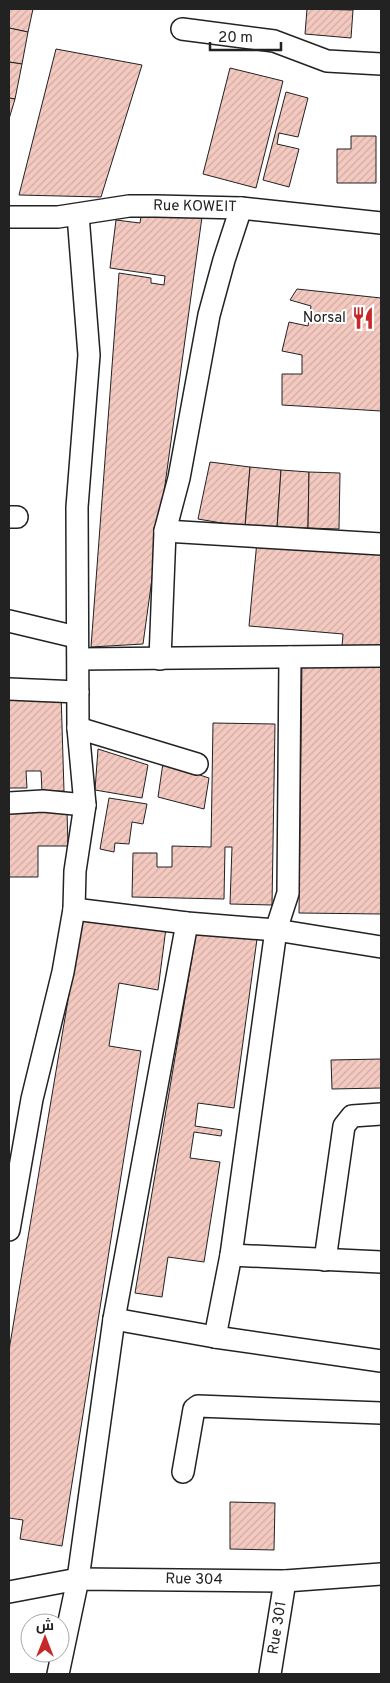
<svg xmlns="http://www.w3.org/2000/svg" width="390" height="1683" font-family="Overpass,Cairo,sans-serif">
  <defs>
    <pattern id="building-hatch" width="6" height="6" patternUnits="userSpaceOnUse" patternTransform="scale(1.25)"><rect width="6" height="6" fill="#f3c9c0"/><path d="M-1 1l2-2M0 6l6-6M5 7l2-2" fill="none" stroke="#d0aca5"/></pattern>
  </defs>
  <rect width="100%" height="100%" fill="#fff"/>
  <g fill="url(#building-hatch)" stroke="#222">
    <polygon points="9,9 33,9 28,32 9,28"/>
    <polygon points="307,9 353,10 351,38 305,34"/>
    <polygon points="9,28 28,32 22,64 9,62"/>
    <polygon points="56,49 142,65 101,197 19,195"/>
    <polygon points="9,62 22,64 15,99 9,98"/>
    <polygon points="230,68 283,81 256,188 203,174"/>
    <polygon points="286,92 308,98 298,137 279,133 277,144 299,149 289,187 263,180"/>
    <polygon points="9,98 15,99 9,119"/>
    <polygon points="351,136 376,136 376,183 337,183 337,149 351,149"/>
    <polygon points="142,209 202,217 143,644 91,647 119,273 151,278 151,283 164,285 165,276 110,268 116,220 140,223"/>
    <polygon points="297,289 381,298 381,411 282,405 282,374 302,374 302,355 282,351 289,322 308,326 311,306 290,300"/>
    <polygon points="210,462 250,467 245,527 198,519"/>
    <polygon points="250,467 281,470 277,528 245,527"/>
    <polygon points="281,470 309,472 308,528 277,528"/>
    <polygon points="309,472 340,473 339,529 308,528"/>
    <polygon points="257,541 381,549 381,648 342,647 343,634 249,626"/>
    <polygon points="302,659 381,660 381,914 299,913"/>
    <polygon points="61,693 64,791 42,792 41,771 26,771 27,788 9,788 9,694"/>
    <polygon points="213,723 275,724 272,905 230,904 232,847 225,847 224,899 132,897 133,853 157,853 157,867 172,867 172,846 211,847"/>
    <polygon points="98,749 148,765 142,798 95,790"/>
    <polygon points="163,763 209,778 204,809 158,797"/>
    <polygon points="109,798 147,804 143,824 132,822 129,844 115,843 114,852 100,849"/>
    <polygon points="67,811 68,846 38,846 38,877 9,877 9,812"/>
    <polygon points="82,917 166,928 158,990 119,983 109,1046 141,1051 62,1546 20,1539 23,1520 9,1518 9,1350"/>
    <polygon points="196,934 257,939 234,1108 198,1103 195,1126 222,1130 221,1136 194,1132 190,1158 220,1162 204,1262 168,1257 162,1297 135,1293"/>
    <polygon points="381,1059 381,1088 332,1089 331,1060"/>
    <polygon points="230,1502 275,1503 274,1550 230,1549"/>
  </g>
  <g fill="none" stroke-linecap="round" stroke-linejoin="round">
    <defs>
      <g id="street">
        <polyline points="182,29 274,41 327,61 381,64"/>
        <polyline points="9,217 58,217 129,206 156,206 241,208 381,223"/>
        <polyline points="9,517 17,517"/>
        <polyline points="165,531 381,544"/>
        <polyline points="9,621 76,637"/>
        <polyline points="79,659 381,656"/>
        <polyline points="160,659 165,531 179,478 209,315 224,260 241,208"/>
        <polyline points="9,689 78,692"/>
        <polyline points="78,728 197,764"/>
        <polyline points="9,803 43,801 85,805"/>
        <polyline points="74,909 187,923 276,930 381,947"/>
        <polyline points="9,1230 32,1099 63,972 74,909 75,871 85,805 78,728 77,507 89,355 78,215"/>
        <polyline points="231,1255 381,1262"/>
        <polyline points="325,1260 344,1126 352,1116 381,1114"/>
        <polyline points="114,1319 215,1337 381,1361"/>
        <polyline points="215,1337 231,1255 276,930 288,893 290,657"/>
        <polyline points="183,1472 194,1409 198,1406 381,1413"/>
        <polyline points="9,1592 78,1579 285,1581 381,1574"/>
        <polyline points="58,1674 78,1579 114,1319 187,923"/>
        <polyline points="270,1674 285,1581"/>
      </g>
    </defs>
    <use href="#street" stroke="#222" stroke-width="24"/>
    <use href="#street" stroke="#fff" stroke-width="21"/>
  </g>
  <defs>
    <symbol id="restaurant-bare" viewBox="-9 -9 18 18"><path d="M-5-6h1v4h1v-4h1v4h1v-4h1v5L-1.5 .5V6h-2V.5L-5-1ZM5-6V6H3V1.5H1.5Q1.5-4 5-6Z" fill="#c62828" stroke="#fff" stroke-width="2.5" paint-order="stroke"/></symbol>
  </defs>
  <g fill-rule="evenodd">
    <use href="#restaurant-bare" x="347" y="302" width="32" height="32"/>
  </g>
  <g text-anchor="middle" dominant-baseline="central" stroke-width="4" stroke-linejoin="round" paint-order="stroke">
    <g font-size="15" fill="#222" stroke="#fff">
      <text transform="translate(195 207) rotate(1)">Rue KOWEIT</text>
      <text transform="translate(194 1580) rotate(1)">Rue 304</text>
      <text transform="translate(278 1628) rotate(-81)">Rue 301</text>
    </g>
    <g font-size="15" fill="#222" stroke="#fff" text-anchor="end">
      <text x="346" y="318">Norsal</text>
    </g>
  </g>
  <rect width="390" height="1683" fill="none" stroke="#222222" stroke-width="20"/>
  <g transform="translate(45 1638)"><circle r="24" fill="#ffffff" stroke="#a7a7a7"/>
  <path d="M0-4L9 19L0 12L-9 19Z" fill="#c62828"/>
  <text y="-8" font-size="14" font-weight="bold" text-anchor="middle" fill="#222222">ش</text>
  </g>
  <path d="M210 42v8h71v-8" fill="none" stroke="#222222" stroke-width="2.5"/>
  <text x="218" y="42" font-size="15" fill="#222222" stroke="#ffffff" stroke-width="4" paint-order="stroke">20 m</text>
</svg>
